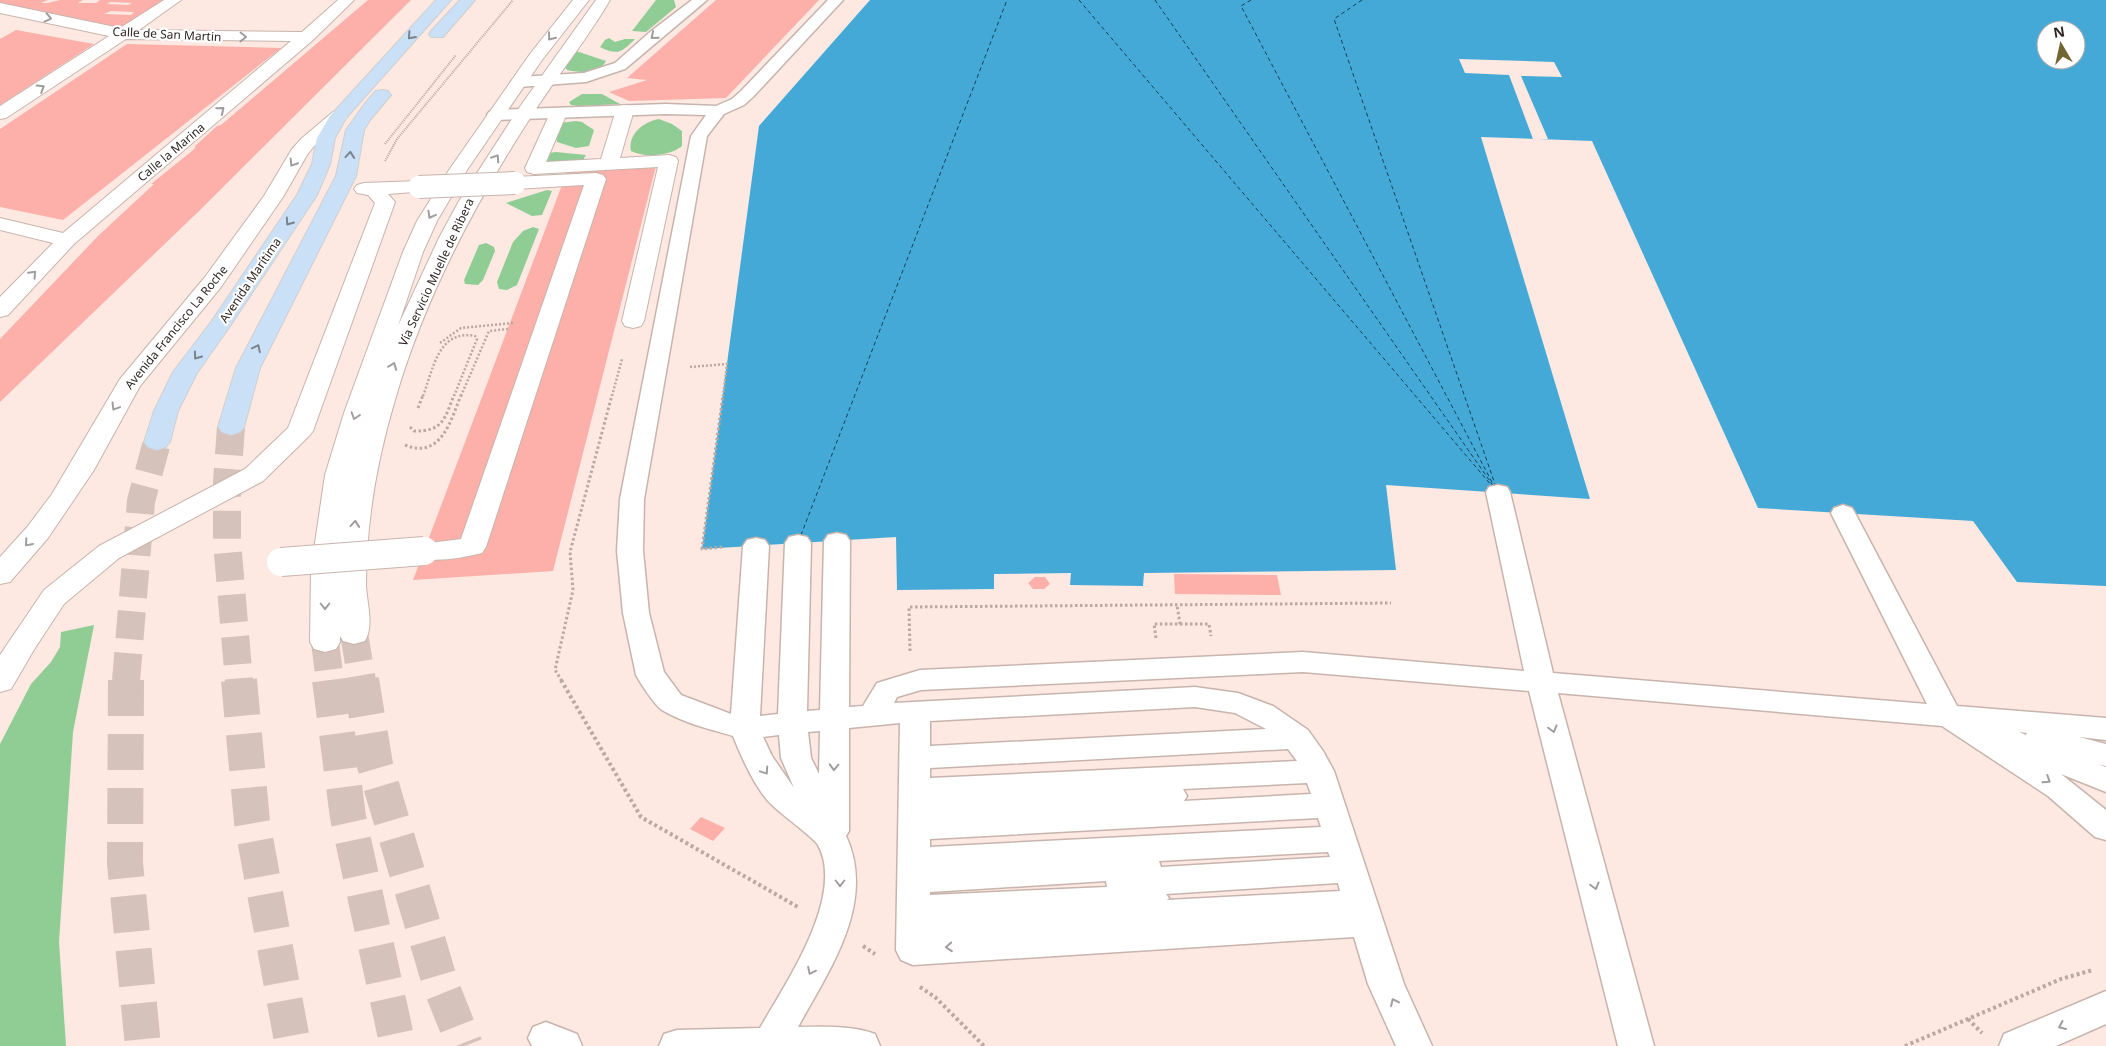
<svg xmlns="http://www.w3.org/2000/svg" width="2106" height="1046" font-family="'Noto Sans',sans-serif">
  <rect width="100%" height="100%" fill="#fde9e1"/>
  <g fill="#8fcd94">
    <polygon points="656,0 674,0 676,7 646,32 632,31"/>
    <path d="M 609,38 L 615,42 L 625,39 L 635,39 C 622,52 618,56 600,47 L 605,40 Z"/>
    <path d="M 576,51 L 606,61 C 600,74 579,73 567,70 L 565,67 Z"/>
    <polygon points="582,94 602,94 620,104 578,106 571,105 569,102"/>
    <path d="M 659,119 L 672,124 L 682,131 L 682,146 C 671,156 644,158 631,151 C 627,134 645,121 659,119 Z"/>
    <polygon points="576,121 582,122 594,130 589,146 576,148 557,142 556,137 560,123"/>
    <polygon points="556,152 586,155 583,160 544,164 549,153"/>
    <polygon points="547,190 552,191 542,215 532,216 506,203"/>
    <polygon points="533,227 539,229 517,285 507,290 499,289 497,282 513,242 523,231"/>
    <polygon points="486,243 494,247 495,251 483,280 478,285 465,284 464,280 479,245"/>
    <polygon points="94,625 73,732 59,942 66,1046 0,1046 0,744 31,684 51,662 60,647 61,632"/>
  </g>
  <path fill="#45a9d8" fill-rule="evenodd" d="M 870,0 L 2106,0 L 2106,586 L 2017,582 L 1973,521 L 1758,508 L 1592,141 L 1481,137 L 1590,499 L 1386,485 L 1396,570 L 1144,573 L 1143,586 L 1070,585 L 1071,573 L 994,574 L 994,589 L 897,590 L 896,537 L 702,549 L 759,126 ZM 2046,30 L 2076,30 L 2076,60 L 2046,60 Z"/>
  <polygon fill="#fde9e1" points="1459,59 1554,62 1562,77 1521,76 1548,139 1533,139 1509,75 1465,73"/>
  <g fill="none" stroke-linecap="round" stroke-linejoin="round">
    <g stroke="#154054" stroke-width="1" stroke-dasharray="4 3" stroke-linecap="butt">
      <polyline points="1079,0 1492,486"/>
      <polyline points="1155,0 1494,487"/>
      <polyline points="1251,0 1241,6 1494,486"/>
      <polyline points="1362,0 1334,19 1496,487"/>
      <polyline points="801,535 1007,0"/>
    </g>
  </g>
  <g fill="#fdb0aa" fill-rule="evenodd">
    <path d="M 0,0 L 48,0 L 41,3 L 48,3 L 60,0 L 83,0 L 78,3 L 96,3 L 100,0 L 165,0 L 125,27 L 114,28 L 0,4 ZM 111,2 L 132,3 L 128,5 L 107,4 ZM 111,11 L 134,12 L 131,15 L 104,14 Z"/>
    <polygon points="368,0 411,0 198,212 0,402 0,339 98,236 154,184 151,184 192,151 196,147 194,147 217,126 221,125"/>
    <polygon points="716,0 819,0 726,98 629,101 609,92 647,80 627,78"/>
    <polygon points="16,30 94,44 0,105 0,39"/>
    <polygon points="127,44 281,48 63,220 0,207 0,129"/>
    <polygon points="656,166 553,571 413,580 568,169"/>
    <polygon points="1174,574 1277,575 1281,595 1175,594"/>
    <polygon points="1035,577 1045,577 1050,584 1044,589 1033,589 1028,583"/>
    <polygon points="701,817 725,828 713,841 690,829"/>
  </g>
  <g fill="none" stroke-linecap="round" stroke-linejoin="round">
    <g stroke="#d4c2bb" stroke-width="28" stroke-dasharray="28 14" stroke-linecap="butt">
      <polyline points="354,634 362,681"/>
      <polyline points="325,642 330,681"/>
    </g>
    <g stroke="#d4c2bb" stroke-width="36" stroke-dasharray="36 18" stroke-linecap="butt">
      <polyline points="330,680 348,817 398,1046"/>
      <polyline points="361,680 375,765 441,986 465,1046"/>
    </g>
    <g stroke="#d4c2bb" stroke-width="28" stroke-dasharray="28 14" stroke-linecap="butt">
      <polyline points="231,427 227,482 227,542 239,681"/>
      <polyline points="126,681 141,501 157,442"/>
    </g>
    <g stroke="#d4c2bb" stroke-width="36" stroke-dasharray="36 18" stroke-linecap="butt">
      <polyline points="126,680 125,863 143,1046"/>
      <polyline points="239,680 252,822 293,1046"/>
    </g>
    <defs>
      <g id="service">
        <polygon points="692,0 707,0 625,69 586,82 519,87 514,85 511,82 514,79 519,77 584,73 615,63 650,32"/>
        <path d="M 828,0 L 843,0 L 753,97 L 744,105 L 724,114 L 707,136 L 644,499 L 643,551 L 649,613 L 664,672 L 681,695 L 731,714 L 743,546 L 747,540 L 756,538 L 765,540 L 769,546 L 760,716 L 778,714 L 785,543 L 789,537 L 798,535 L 807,537 L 811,543 L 807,711 L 820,710 L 824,541 L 828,535 L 837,533 L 846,535 L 850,541 L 849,707 L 863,706 L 877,683 L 920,670 L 1303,652 L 1524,671 L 1486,492 L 1489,487 L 1498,485 L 1507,487 L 1510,492 L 1553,673 L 1927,704 L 1831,513 L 1834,508 L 1843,505 L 1852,508 L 1855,513 L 1957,706 L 2106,718 L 2106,740 L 2079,737 L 2106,744 L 2106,766 L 2098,764 L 2106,767 L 2106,792 L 2061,774 L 2106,810 L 2106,840 L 2095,837 L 2048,796 L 1942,726 L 1558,693 L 1654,1046 L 1618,1046 L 1529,691 L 1303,672 L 921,690 L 897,697 L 894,703 L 1195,687 L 1238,693 L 1273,706 L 1308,730 L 1323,751 L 1334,771 L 1404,984 L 1432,1046 L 1396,1046 L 1368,984 L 1354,937 L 913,965 L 901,960 L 896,950 L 900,723 L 849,728 L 849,831 L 846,836 C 877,903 829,970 798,1027 C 825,1027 850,1025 875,1034 L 880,1046 L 659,1046 L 664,1034 L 677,1030 L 760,1028 C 785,984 846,896 818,845 C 813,837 781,814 772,805 C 756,790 741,756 733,736 C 710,729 683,723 662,710 C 654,704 641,684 636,675 L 623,613 L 617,551 L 620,499 L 691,136 L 706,115 L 666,114 L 495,120 L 489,118 L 487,115 L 489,112 L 495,110 L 666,104 L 716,106 L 732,99 L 741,91 ZM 1195,707 L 1235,713 L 1266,729 L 930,746 L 930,721 ZM 820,731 L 819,774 L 811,758 L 808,732 ZM 2019,732 L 2027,733 L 2026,735 ZM 779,735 L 781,758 L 794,788 L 772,756 L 763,737 ZM 1288,749 L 1297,761 L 930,778 L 930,768 ZM 1307,783 L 1311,794 L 1184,801 L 1187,796 L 1183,789 ZM 1318,818 L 1321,827 L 930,847 L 930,839 ZM 1328,852 L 1330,857 L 1161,867 L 1159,861 ZM 1106,881 L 1107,887 L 930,895 L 930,892 ZM 1338,883 L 1340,891 L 1167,900 L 1169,898 L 1166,894 Z"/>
        <polygon points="2106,991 2106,1024 2056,1046 1999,1046 2004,1034"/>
        <polygon points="546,1022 577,1034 582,1046 532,1046 528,1038 533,1027"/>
      </g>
      <g id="pedestrian">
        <polygon points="625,105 631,106 634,110 620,158 669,155 676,157 678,161 644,321 641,326 633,328 625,326 622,321 658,167 534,174 527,172 525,168 552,109 558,108 564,109 567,113 546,162 601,159 616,110 619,106"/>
        <path d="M 596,173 L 603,175 L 606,179 L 486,547 L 482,553 C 462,558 434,563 414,557 L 410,551 L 414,545 L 461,539 L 584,185 L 515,189 L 508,187 L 505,183 L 508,179 L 515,177 Z"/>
        <polygon points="419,181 426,183 429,187 426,191 388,194 395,202 313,431 309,436 263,481 119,558 64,604 35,648 11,689 0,692 0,655 44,590 99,546 245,469 288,428 375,203 368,195 357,193 354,189 357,185 364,183"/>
      </g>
      <g id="minor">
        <polygon points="164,0 181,0 139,30 302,32 338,0 354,0 313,40 74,244 8,315 0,317 0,297 53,243 0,230 0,218 63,233 291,41 126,39 6,118 0,119 0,106 109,36 0,13 0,3 120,28"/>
        <path d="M 573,0 L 589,0 L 542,60 L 467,170 L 437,221 L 423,252 L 398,326 L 439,238 L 459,201 L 519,108 L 596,0 L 610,0 C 588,38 560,72 536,109 C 477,199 425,296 395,400 C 377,460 366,523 366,586 C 367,603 374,626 365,641 L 354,644 L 343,641 L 340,636 L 340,642 L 336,649 L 325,652 L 314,649 L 310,642 L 311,570 L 325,475 L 344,413 L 403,252 L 417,221 L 449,170 L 530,54 Z"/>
        <polygon points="339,111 345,112 348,116 314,146 307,155 283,197 221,287 140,386 94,470 48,538 10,582 0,584 0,557 28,526 52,494 120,379 205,277 264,196 292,149 302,138 333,112"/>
      </g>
      <g id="primary">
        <polygon points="436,0 451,0 346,118 335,138 330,164 317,195 230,326 197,373 178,411 170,442 166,447 157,450 148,447 144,442 154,411 173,372 211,322 297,195 312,164 317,138 330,116"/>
        <polygon points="460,0 475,0 443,37 431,37 429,34 431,31"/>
        <polygon points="382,90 388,91 391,95 370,120 364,130 356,176 260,368 244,427 240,432 231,435 222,432 218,427 236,368 336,176 346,130 366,102 376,91"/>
      </g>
    </defs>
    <use href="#service" stroke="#c7b4ac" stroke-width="3"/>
    <use href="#pedestrian" stroke="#c7b4ac" stroke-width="2"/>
    <use href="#minor" stroke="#c7b4ac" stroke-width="2"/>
    <use href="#primary" stroke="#d1cfcf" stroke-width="2"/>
    <g stroke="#b9a9a2" stroke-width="2" stroke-dasharray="1 1" stroke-linecap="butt">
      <polyline points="385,144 456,55"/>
      <polyline points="385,161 397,139 513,0"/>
    </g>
    <g stroke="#b9a9a2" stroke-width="2.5" stroke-dasharray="2 2" stroke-linecap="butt">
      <polyline points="440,343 461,328 513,323"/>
      <polyline points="690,367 727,364 723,396"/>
      <path d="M 423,396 C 433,370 438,329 475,336 L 477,339 L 454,396"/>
      <polyline points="461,396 489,331 508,329"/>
      <polyline points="612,396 622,359"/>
    </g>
    <g stroke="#b9a9a2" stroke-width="3" stroke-dasharray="2.5 2.5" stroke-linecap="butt">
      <polyline points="418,408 423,395"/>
      <path d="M 410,427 L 414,431 C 443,432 445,418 454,395"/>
      <path d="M 405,445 C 441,460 451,420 461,395"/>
      <polyline points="722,547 702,549 723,395"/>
      <polyline points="1180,624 1209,624 1211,636"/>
      <polyline points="1156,638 1154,624 1180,624 1177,605"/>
      <polyline points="910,651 909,607 1391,603"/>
      <polyline points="562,681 555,670 573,590 570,552 612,395"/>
    </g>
    <g stroke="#b9a9a2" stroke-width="4" stroke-dasharray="3 3" stroke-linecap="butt">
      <polyline points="561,680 641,817 798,907"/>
      <polyline points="863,946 875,954"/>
      <polyline points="920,987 935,997 984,1046"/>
      <polyline points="1968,1019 1982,1033"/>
      <polyline points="1905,1046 2061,979 2093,970"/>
    </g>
    <use href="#service" fill="#fff" fill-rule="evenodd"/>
    <use href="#pedestrian" fill="#fff" fill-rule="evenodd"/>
    <use href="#minor" fill="#fff" fill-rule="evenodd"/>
    <use href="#primary" fill="#c9e0f6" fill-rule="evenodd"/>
    <defs>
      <polyline id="pedestrian-bridge-far1" points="419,187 515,183"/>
      <polyline id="pedestrian-bridge" points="281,562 424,551"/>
    </defs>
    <use href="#pedestrian-bridge-far1" stroke="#c7b4ac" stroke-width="24" stroke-linecap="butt"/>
    <use href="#pedestrian-bridge" stroke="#c7b4ac" stroke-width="30" stroke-linecap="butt"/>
    <use href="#pedestrian-bridge-far1" stroke="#fff" stroke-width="22"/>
    <use href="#pedestrian-bridge" stroke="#fff" stroke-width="28"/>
  </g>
  <defs><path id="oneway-chevron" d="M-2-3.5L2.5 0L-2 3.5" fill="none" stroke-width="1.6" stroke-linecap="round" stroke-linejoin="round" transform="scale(1.25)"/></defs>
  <g stroke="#a19d9c">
    <use href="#oneway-chevron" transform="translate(48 18) rotate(13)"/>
    <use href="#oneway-chevron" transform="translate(654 36) rotate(140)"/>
    <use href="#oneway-chevron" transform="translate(243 37) rotate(1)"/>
    <use href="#oneway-chevron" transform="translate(551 37) rotate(128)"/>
    <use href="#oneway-chevron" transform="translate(41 88) rotate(-32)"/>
    <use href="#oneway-chevron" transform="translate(221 110) rotate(-40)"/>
    <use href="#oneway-chevron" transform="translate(496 158) rotate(-57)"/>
    <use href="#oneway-chevron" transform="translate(293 163) rotate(122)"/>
    <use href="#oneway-chevron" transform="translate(431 215) rotate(119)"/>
    <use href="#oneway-chevron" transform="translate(33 274) rotate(-47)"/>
    <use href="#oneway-chevron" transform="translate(393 366) rotate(-69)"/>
    <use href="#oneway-chevron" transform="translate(115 407) rotate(121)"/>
    <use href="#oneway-chevron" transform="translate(355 416) rotate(108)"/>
    <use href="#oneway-chevron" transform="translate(355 524) rotate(-85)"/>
    <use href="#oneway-chevron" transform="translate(28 543) rotate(131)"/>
    <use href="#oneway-chevron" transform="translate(325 606) rotate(90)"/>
    <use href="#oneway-chevron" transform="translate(1553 729) rotate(75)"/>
    <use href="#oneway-chevron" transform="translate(834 767) rotate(92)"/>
    <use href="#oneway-chevron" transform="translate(765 771) rotate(56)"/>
    <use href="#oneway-chevron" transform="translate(2047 780) rotate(33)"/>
    <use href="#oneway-chevron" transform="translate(840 883) rotate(90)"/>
    <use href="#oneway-chevron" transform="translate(1595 886) rotate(75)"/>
    <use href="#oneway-chevron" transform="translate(949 947) rotate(176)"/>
    <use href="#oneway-chevron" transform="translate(811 971) rotate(116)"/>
    <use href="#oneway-chevron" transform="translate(1394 1002) rotate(-115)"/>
    <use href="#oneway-chevron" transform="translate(2062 1026) rotate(156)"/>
  </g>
  <g stroke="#7c838c">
    <use href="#oneway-chevron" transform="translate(411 36) rotate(132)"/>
    <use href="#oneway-chevron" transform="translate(350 155) rotate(-85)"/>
    <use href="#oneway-chevron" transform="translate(289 222) rotate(125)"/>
    <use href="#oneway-chevron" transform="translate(257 348) rotate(-64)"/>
    <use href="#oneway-chevron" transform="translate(197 356) rotate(126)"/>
  </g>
  <g text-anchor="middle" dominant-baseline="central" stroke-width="4.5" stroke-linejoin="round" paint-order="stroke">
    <g font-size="12" fill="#2e2623" stroke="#fff">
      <text transform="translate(167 34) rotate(3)">Calle de San Martin</text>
      <text transform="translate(171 152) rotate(-40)">Calle la Marina</text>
      <text transform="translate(436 272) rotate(-65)">Vía Servicio Muelle de Ribera</text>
      <text transform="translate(250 280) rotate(-56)">Avenida Marítima</text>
      <text transform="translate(176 327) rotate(-51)">Avenida Francisco La Roche</text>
    </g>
  </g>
  <g transform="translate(2061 45) rotate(351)"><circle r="24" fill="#ffffff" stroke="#aba8a7"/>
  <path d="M0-4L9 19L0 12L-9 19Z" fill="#726633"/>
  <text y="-8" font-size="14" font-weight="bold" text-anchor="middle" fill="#2e2623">N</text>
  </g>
</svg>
